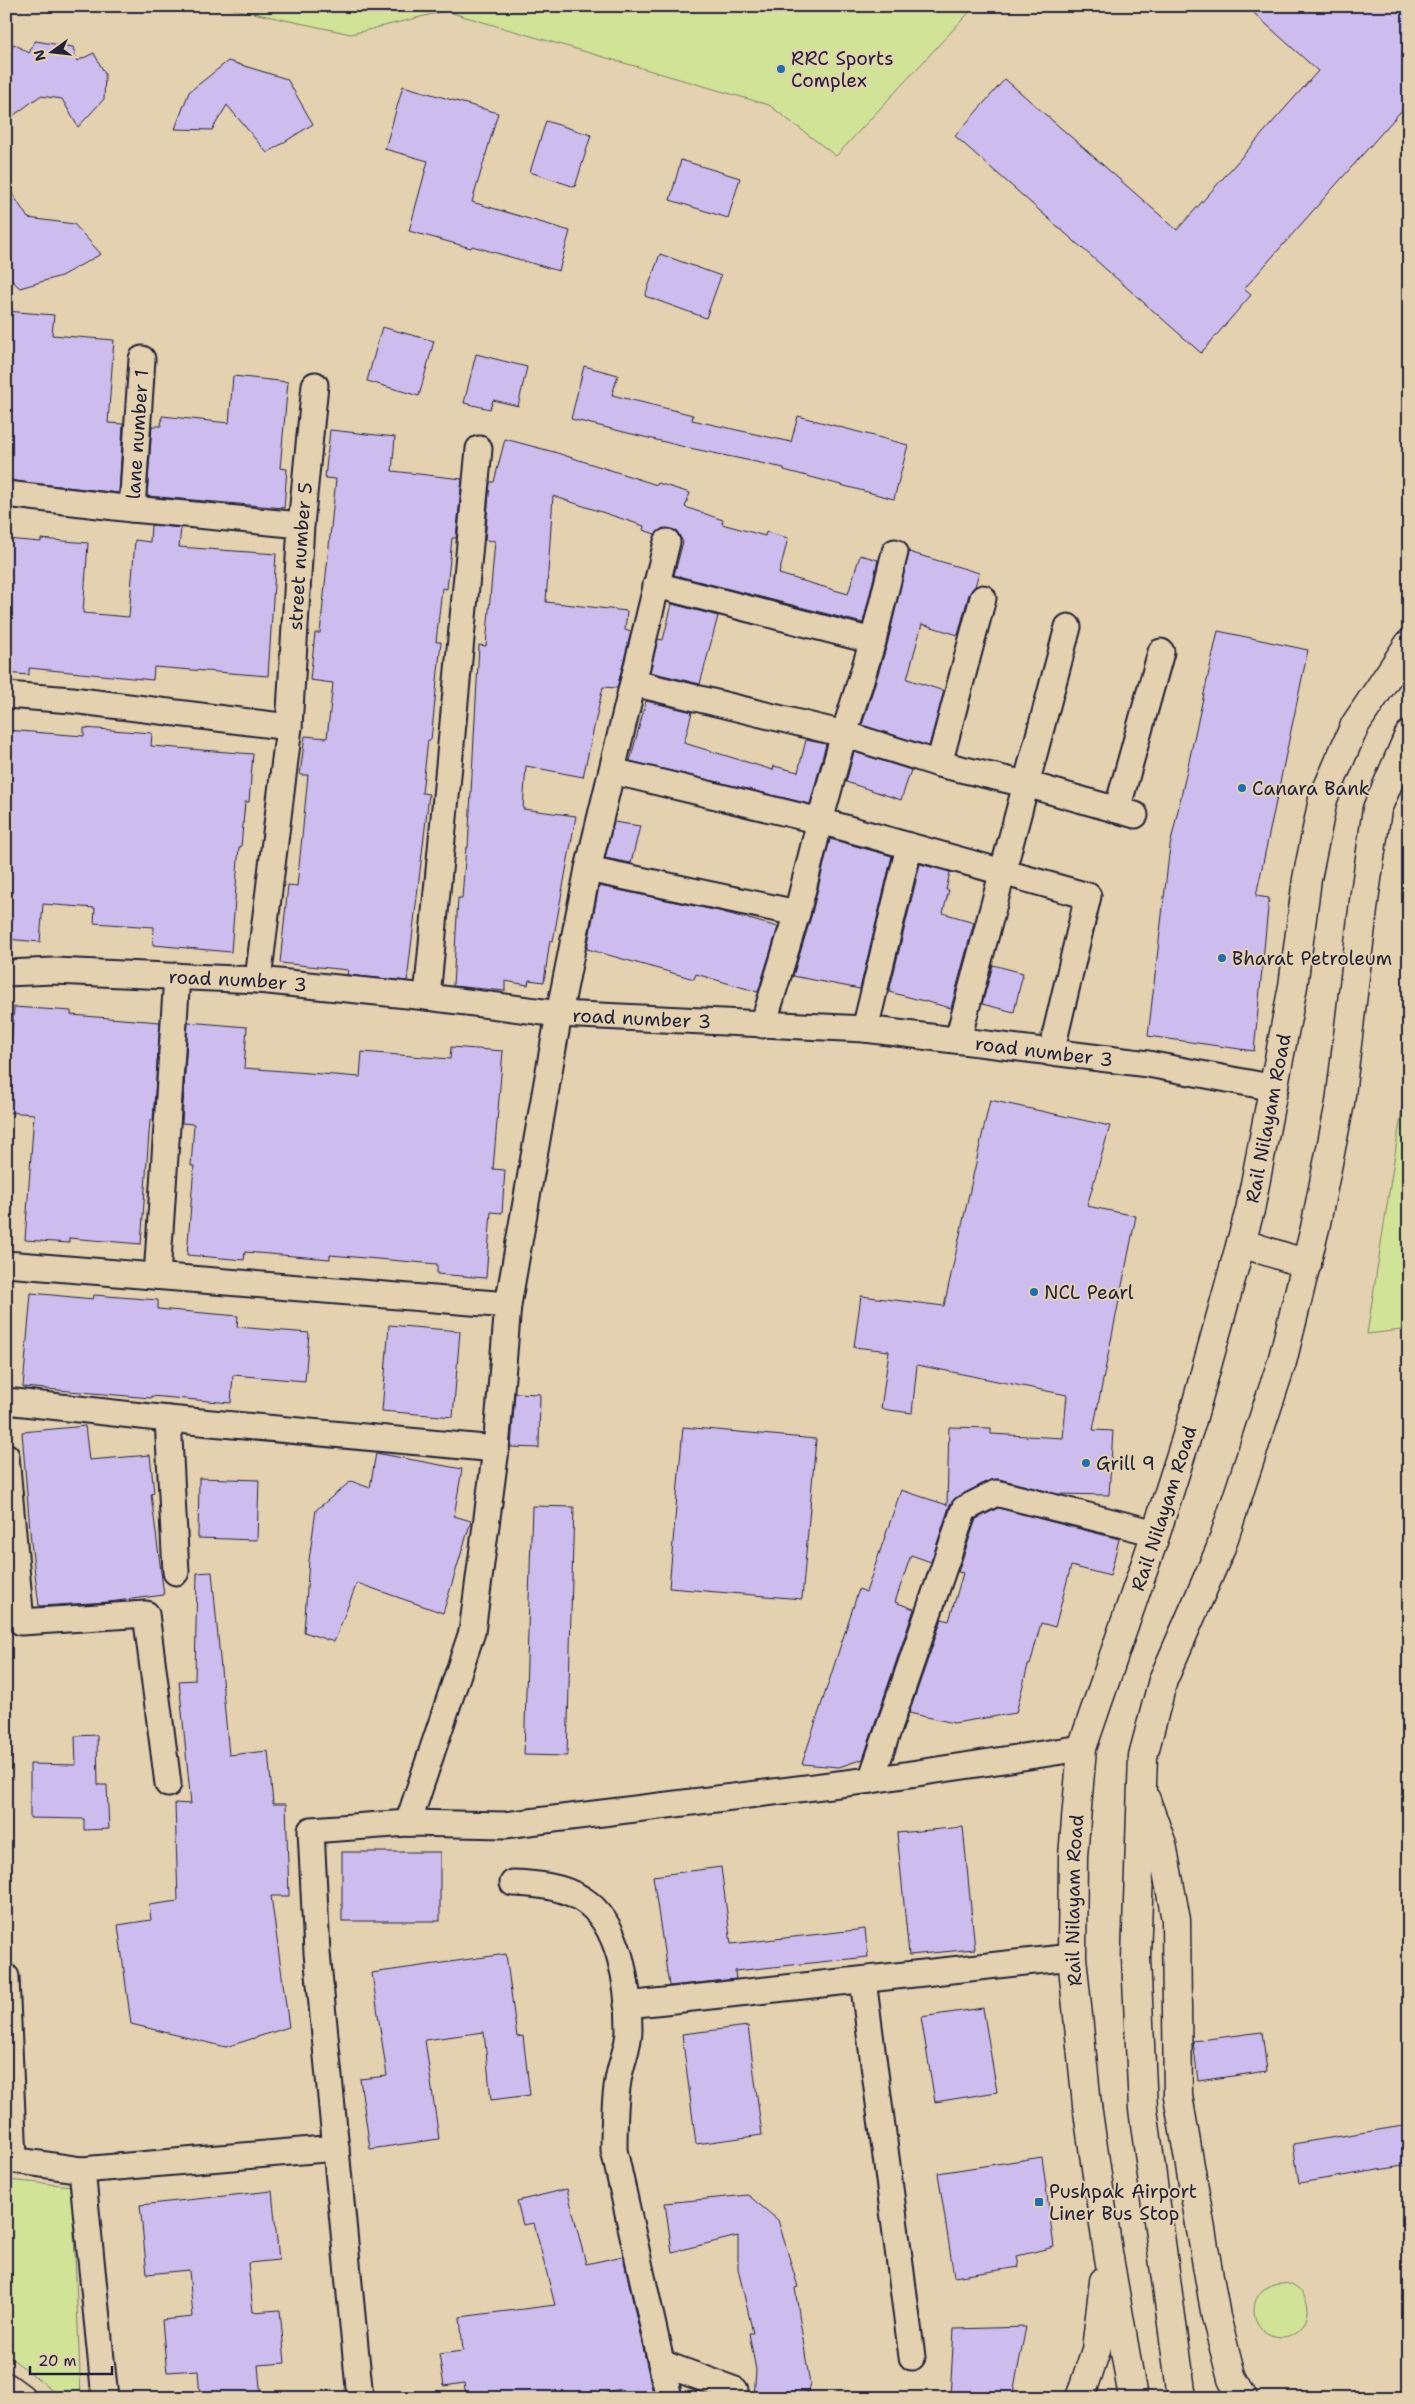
<svg xmlns="http://www.w3.org/2000/svg" width="1415" height="2404" font-family="'Shantell Sans',sans-serif">
  <rect width="100%" height="100%" fill="#e4d1af"/>
  <filter id="ink" filterUnits="userSpaceOnUse"><feTurbulence type="fractalNoise" baseFrequency=".02" numOctaves="2"/><feDisplacementMap in="SourceGraphic" scale="10" xChannelSelector="R" yChannelSelector="G"/><feConvolveMatrix kernelMatrix="1 2 1 2 8 2 1 2 1" color-interpolation-filters="sRGB"/></filter>
  <g filter="url(#ink)">
    <g fill="#d1e397" stroke="#7a8269">
      <polygon points="220,6 975,6 836,156 769,105 445,11 351,34"/>
      <polygon points="1409,1064 1409,1329 1367,1334"/>
      <polygon points="6,2180 72,2186 81,2398 63,2398 6,2354"/>
      <circle cx="1281" cy="2310" r="27"/>
    </g>
    <g fill="#cdbdee" stroke="#22223b">
      <polygon points="1246,6 1409,6 1409,102 1244,289 1251,295 1201,353 955,136 1005,79 1177,230 1318,71"/>
      <polygon points="35,41 73,47 77,61 94,53 105,74 104,99 78,127 62,99 40,96 6,121 6,58 14,44 29,53"/>
      <polygon points="228,61 287,79 313,124 267,153 227,105 212,130 175,129 189,92"/>
      <polygon points="403,86 498,113 472,202 570,231 559,271 472,246 471,248 409,231 428,161 385,149"/>
      <polygon points="546,121 591,135 575,187 530,172"/>
      <polygon points="681,160 740,178 728,218 670,200"/>
      <polygon points="6,184 28,218 74,224 101,254 61,276 20,288 6,275"/>
      <polygon points="660,254 721,276 706,318 645,296"/>
      <polygon points="6,311 54,315 52,335 114,340 108,423 123,424 119,493 6,480"/>
      <polygon points="382,327 434,341 419,396 367,381"/>
      <polygon points="476,354 527,367 518,406 493,400 490,409 464,403"/>
      <polygon points="584,366 618,375 612,395 693,415 692,420 791,442 798,416 908,445 894,499 784,470 784,468 685,447 571,419"/>
      <polygon points="233,376 288,382 280,468 287,469 284,508 147,496 152,426 161,426 162,416 229,423"/>
      <polygon points="330,430 395,437 392,471 462,479 456,538 452,538 447,589 442,588 436,642 441,642 431,740 428,740 422,793 429,794 407,981 347,975 348,970 280,963 288,885 297,886 303,827 308,775 300,775 305,736 327,738 333,683 310,680 315,633 320,633 336,479 325,478"/>
      <polygon points="505,439 554,452 657,485 658,483 690,493 685,507 723,520 722,524 765,536 766,532 788,538 779,574 848,594 860,555 878,560 863,623 674,575 683,542 677,531 663,528 655,534 643,530 644,526 553,496 546,602 627,611 625,630 631,632 617,688 603,687 583,777 526,766 523,809 576,816 553,941 550,940 544,982 529,980 528,985 505,981 505,991 453,986 458,898 462,898 466,848 468,848 479,645 486,646 495,541 485,540 490,482 494,482"/>
      <polygon points="151,525 181,528 179,547 276,554 268,676 154,667 153,680 29,668 29,675 6,673 6,539 41,542 41,539 88,543 83,613 129,617 135,540 150,542"/>
      <polygon points="909,552 979,573 975,586 969,594 958,635 922,624 907,679 944,691 929,746 862,725 887,645"/>
      <polygon points="672,604 718,616 700,684 650,672 658,639 663,640"/>
      <polygon points="1218,631 1308,650 1256,896 1269,898 1254,1051 1148,1036 1170,846"/>
      <polygon points="646,701 692,712 684,743 773,770 774,766 798,772 806,740 826,744 810,804 630,761"/>
      <polygon points="84,728 152,733 151,746 253,754 249,802 245,802 241,847 239,847 231,952 153,945 154,927 94,923 95,908 43,904 40,942 6,939 6,730 84,736"/>
      <polygon points="854,752 911,770 901,800 846,782"/>
      <polygon points="614,822 640,826 631,863 605,858"/>
      <polygon points="830,839 892,856 860,989 793,976 811,917"/>
      <polygon points="920,864 950,872 946,890 949,890 943,913 974,922 951,1008 889,992"/>
      <polygon points="599,886 719,911 778,927 758,992 696,974 694,979 587,949"/>
      <polygon points="993,965 1023,973 1014,1012 982,1004"/>
      <polygon points="14,1007 71,1011 71,1015 160,1022 153,1120 150,1120 141,1244 69,1238 69,1243 25,1240 34,1114 6,1112"/>
      <polygon points="188,1022 247,1027 244,1068 360,1077 362,1052 450,1059 451,1047 503,1051 493,1169 505,1170 502,1213 491,1212 486,1278 437,1274 437,1264 330,1255 330,1259 245,1252 244,1260 187,1255 194,1166 191,1166 194,1124 182,1123"/>
      <polygon points="990,1100 1110,1126 1087,1206 1136,1216 1093,1430 1113,1431 1109,1495 1058,1494 999,1479 990,1480 957,1497 950,1504 931,1562 911,1555 895,1602 914,1609 863,1759 839,1767 802,1764 859,1589 866,1592 901,1490 947,1505 949,1427 991,1428 991,1434 1063,1438 1067,1395 917,1365 912,1413 881,1409 889,1351 854,1347 861,1296 944,1306"/>
      <polygon points="31,1293 93,1299 94,1295 158,1300 158,1309 238,1316 237,1327 309,1333 305,1381 233,1375 231,1403 151,1396 151,1398 23,1387"/>
      <polygon points="389,1325 460,1331 453,1417 382,1411"/>
      <polygon points="515,1393 540,1394 539,1448 511,1447"/>
      <polygon points="85,1426 89,1460 150,1455 154,1493 151,1494 164,1595 109,1602 39,1606 31,1542 22,1432"/>
      <polygon points="683,1427 816,1439 802,1599 669,1588"/>
      <polygon points="376,1453 462,1469 454,1516 471,1521 443,1613 357,1583 334,1642 304,1632 309,1560 316,1510 351,1481 370,1488"/>
      <polygon points="199,1478 259,1480 257,1540 198,1538"/>
      <polygon points="532,1506 574,1507 567,1756 524,1755"/>
      <polygon points="998,1508 1119,1539 1110,1576 1071,1566 1055,1627 1041,1623 1030,1665 1028,1665 1016,1713 954,1723 909,1713 942,1619 949,1621 963,1573 958,1572 976,1519"/>
      <polygon points="212,1572 229,1755 268,1751 273,1804 286,1804 289,1896 271,1896 289,2027 226,2047 131,2024 118,1925 151,1920 149,1905 178,1901 175,1803 191,1804 179,1681 195,1680 197,1573"/>
      <polygon points="97,1735 98,1785 107,1785 109,1829 84,1830 84,1819 30,1818 30,1764 76,1765 75,1736"/>
      <polygon points="963,1827 975,1949 909,1955 897,1833"/>
      <rect x="342" y="1852" width="98" height="69"/>
      <polygon points="721,1867 731,1944 865,1929 868,1957 735,1971 736,1979 669,1986 653,1876"/>
      <polygon points="506,1954 517,2037 523,2036 530,2095 491,2100 484,2032 425,2040 439,2139 370,2149 360,2079 387,2076 372,1973"/>
      <polygon points="983,2008 997,2092 935,2102 921,2017"/>
      <polygon points="748,2026 762,2135 696,2144 682,2034"/>
      <polygon points="1262,2032 1267,2071 1198,2081 1193,2041"/>
      <polygon points="1409,2125 1409,2165 1299,2183 1293,2144"/>
      <polygon points="1042,2157 1054,2247 1017,2256 1019,2267 954,2277 938,2173"/>
      <polygon points="567,2189 586,2264 623,2256 654,2398 623,2398 621,2389 583,2398 474,2398 473,2394 466,2395 464,2383 444,2386 439,2354 463,2351 460,2317 555,2305 534,2223 523,2225 517,2201"/>
      <polygon points="272,2191 279,2260 248,2263 253,2312 280,2310 285,2363 258,2365 261,2398 200,2398 198,2370 167,2372 165,2354 162,2320 193,2317 189,2270 147,2274 140,2205"/>
      <polygon points="748,2195 778,2220 798,2287 795,2288 810,2385 805,2398 754,2398 756,2370 749,2333 753,2333 738,2269 738,2236 672,2252 665,2203"/>
      <polygon points="1026,2327 1012,2398 950,2398 954,2329"/>
    </g>
    <g fill="none" stroke-linecap="round" stroke-linejoin="round">
      <defs>
        <g id="minor">
          <polyline points="6,494 132,509 301,525"/>
          <path id="s1" d="M 132,509 L 142,359"/>
          <polyline points="656,585 873,641"/>
          <polyline points="634,683 844,734 939,764 1026,784 1135,815"/>
          <polyline points="6,695 72,700 289,727"/>
          <polyline points="939,764 983,598"/>
          <polyline points="612,771 820,821 1088,896 1051,1053"/>
          <polyline points="1117,810 1161,652"/>
          <polyline points="588,869 797,913"/>
          <path id="s2" d="M 6,973 L 54,971 L 258,980 L 427,997 L 559,1014 L 865,1029 L 1148,1064 L 1275,1088"/>
          <path id="s3" d="M 258,980 L 289,727 L 301,525 L 315,385"/>
          <polyline points="427,997 479,449"/>
          <polyline points="763,1025 797,913 820,821 844,734 873,641 895,552"/>
          <polyline points="865,1029 909,847"/>
          <polyline points="958,1039 1068,627"/>
          <polyline points="6,1264 508,1305"/>
          <polyline points="157,1276 177,976"/>
          <polyline points="6,1401 168,1419 496,1449"/>
          <polyline points="168,1419 176,1572"/>
          <polyline points="6,1456 21,1622 146,1614 168,1784"/>
          <polyline points="871,1780 964,1509 996,1493 1156,1533"/>
          <polyline points="408,1823 472,1632 496,1449 508,1305 559,1014 588,869 667,542"/>
          <path d="M 513,1883 C 536,1884 562,1886 582,1899 C 621,1923 629,1988 629,2030 C 629,2047 620,2065 618,2081 C 614,2104 614,2127 614,2150 L 669,2398"/>
          <polyline points="6,1977 14,2160"/>
          <polyline points="863,1980 912,2357"/>
          <polyline points="627,2005 1072,1957"/>
          <polyline points="6,2159 82,2170 336,2148"/>
          <polyline points="82,2170 105,2398"/>
          <polyline points="661,2363 735,2390"/>
          <polyline points="360,2398 317,1953 311,1830 408,1823 505,1825 871,1780 1082,1748"/>
        </g>
        <polyline id="secondary" points="6,2387 21,2398"/>
        <g id="primary">
          <polyline points="1241,1243 1307,1264"/>
          <polyline points="1146,1800 1162,1844 1176,1920 1178,2096 1216,2317 1232,2379 1243,2398"/>
          <polyline points="1080,2398 1096,2350 1104,2281"/>
          <path id="s4" d="M 1133,2398 L 1108,2252 L 1087,2105 L 1072,1957 L 1073,1856 L 1082,1748 L 1156,1533 L 1192,1420 L 1250,1210 L 1293,986 L 1307,879 L 1323,799 L 1355,725 L 1409,644"/>
          <polyline points="1182,2398 1143,2109 1136,1958 1143,1756 1163,1680 1220,1550 1282,1362 1315,1228 1340,1103 1365,893 1377,809 1409,735"/>
        </g>
      </defs>
      <use href="#minor" stroke="#22223b" stroke-width="29"/>
      <use href="#secondary" stroke="#22223b" stroke-width="31"/>
      <use href="#primary" stroke="#22223b" stroke-width="31"/>
      <use href="#minor" stroke="#e4d1af" stroke-width="25"/>
      <use href="#secondary" stroke="#e4d1af" stroke-width="28"/>
      <use href="#primary" stroke="#e4d1af" stroke-width="28"/>
    </g>
  </g>
  <g fill="#1f6fb2" stroke="#e4d1af" stroke-width="2">
    <circle cx="781" cy="69" r="5"/>
    <circle cx="1242" cy="788" r="5"/>
    <circle cx="1222" cy="958" r="5"/>
    <circle cx="1034" cy="1292" r="5"/>
    <circle cx="1086" cy="1463" r="5"/>
    <rect x="1034" y="2197" width="10" height="10" rx="2.5"/>
  </g>
  <g text-anchor="middle" dominant-baseline="central" stroke-width="4" stroke-linejoin="round" paint-order="stroke">
    <g font-size="19" fill="#22223b" stroke="#e4d1af" text-anchor="start">
      <text x="791" y="58">RRC Sports<tspan x="791" dy="22">Complex</tspan></text>
      <text x="1252" y="788">Canara Bank</text>
      <text x="1232" y="958">Bharat Petroleum</text>
      <text x="1044" y="1292">NCL Pearl</text>
      <text x="1096" y="1463">Grill 9</text>
      <text x="1049" y="2191">Pushpak Airport<tspan x="1049" dy="22">Liner Bus Stop</tspan></text>
    </g>
    <g font-size="19" fill="#22223b" stroke="#e4d1af">
      <text stroke="none"><textPath href="#s1" startOffset="75">lane number 1</textPath></text>
      <text stroke="none"><textPath href="#s3" startOffset="426">street number 5</textPath></text>
      <text stroke="none"><textPath href="#s2" startOffset="232">road number 3</textPath></text>
      <text stroke="none"><textPath href="#s2" startOffset="638">road number 3</textPath></text>
      <text stroke="none"><textPath href="#s2" startOffset="1042">road number 3</textPath></text>
      <text stroke="none"><textPath href="#s4" startOffset="1312">Rail Nilayam Road</textPath></text>
      <text stroke="none"><textPath href="#s4" startOffset="908">Rail Nilayam Road</textPath></text>
      <text stroke="none"><textPath href="#s4" startOffset="502">Rail Nilayam Road</textPath></text>
    </g>
  </g>
  <rect width="1415" height="2404" fill="none" stroke="#e4d1af" stroke-width="25"/>
  <rect x="12" y="12" width="1390" height="2379" fill="none" stroke="#22223b" stroke-width="2" filter="url(#ink)"/>
  <g transform="translate(52 52) rotate(255)" stroke="#e4d1af" stroke-width="4" paint-order="stroke">
  <path d="M0-4L9 19L0 12L-9 19Z" fill="#22223b"/>
  <text y="-8" font-size="14" font-weight="bold" text-anchor="middle" fill="#22223b">N</text>
  </g>
  <path d="M30 2366v8h82v-8" fill="none" stroke="#22223b" stroke-width="2.5"/>
  <text x="38" y="2366" font-size="15" fill="#22223b" stroke="#e4d1af" stroke-width="4" paint-order="stroke">20 m</text>
</svg>
